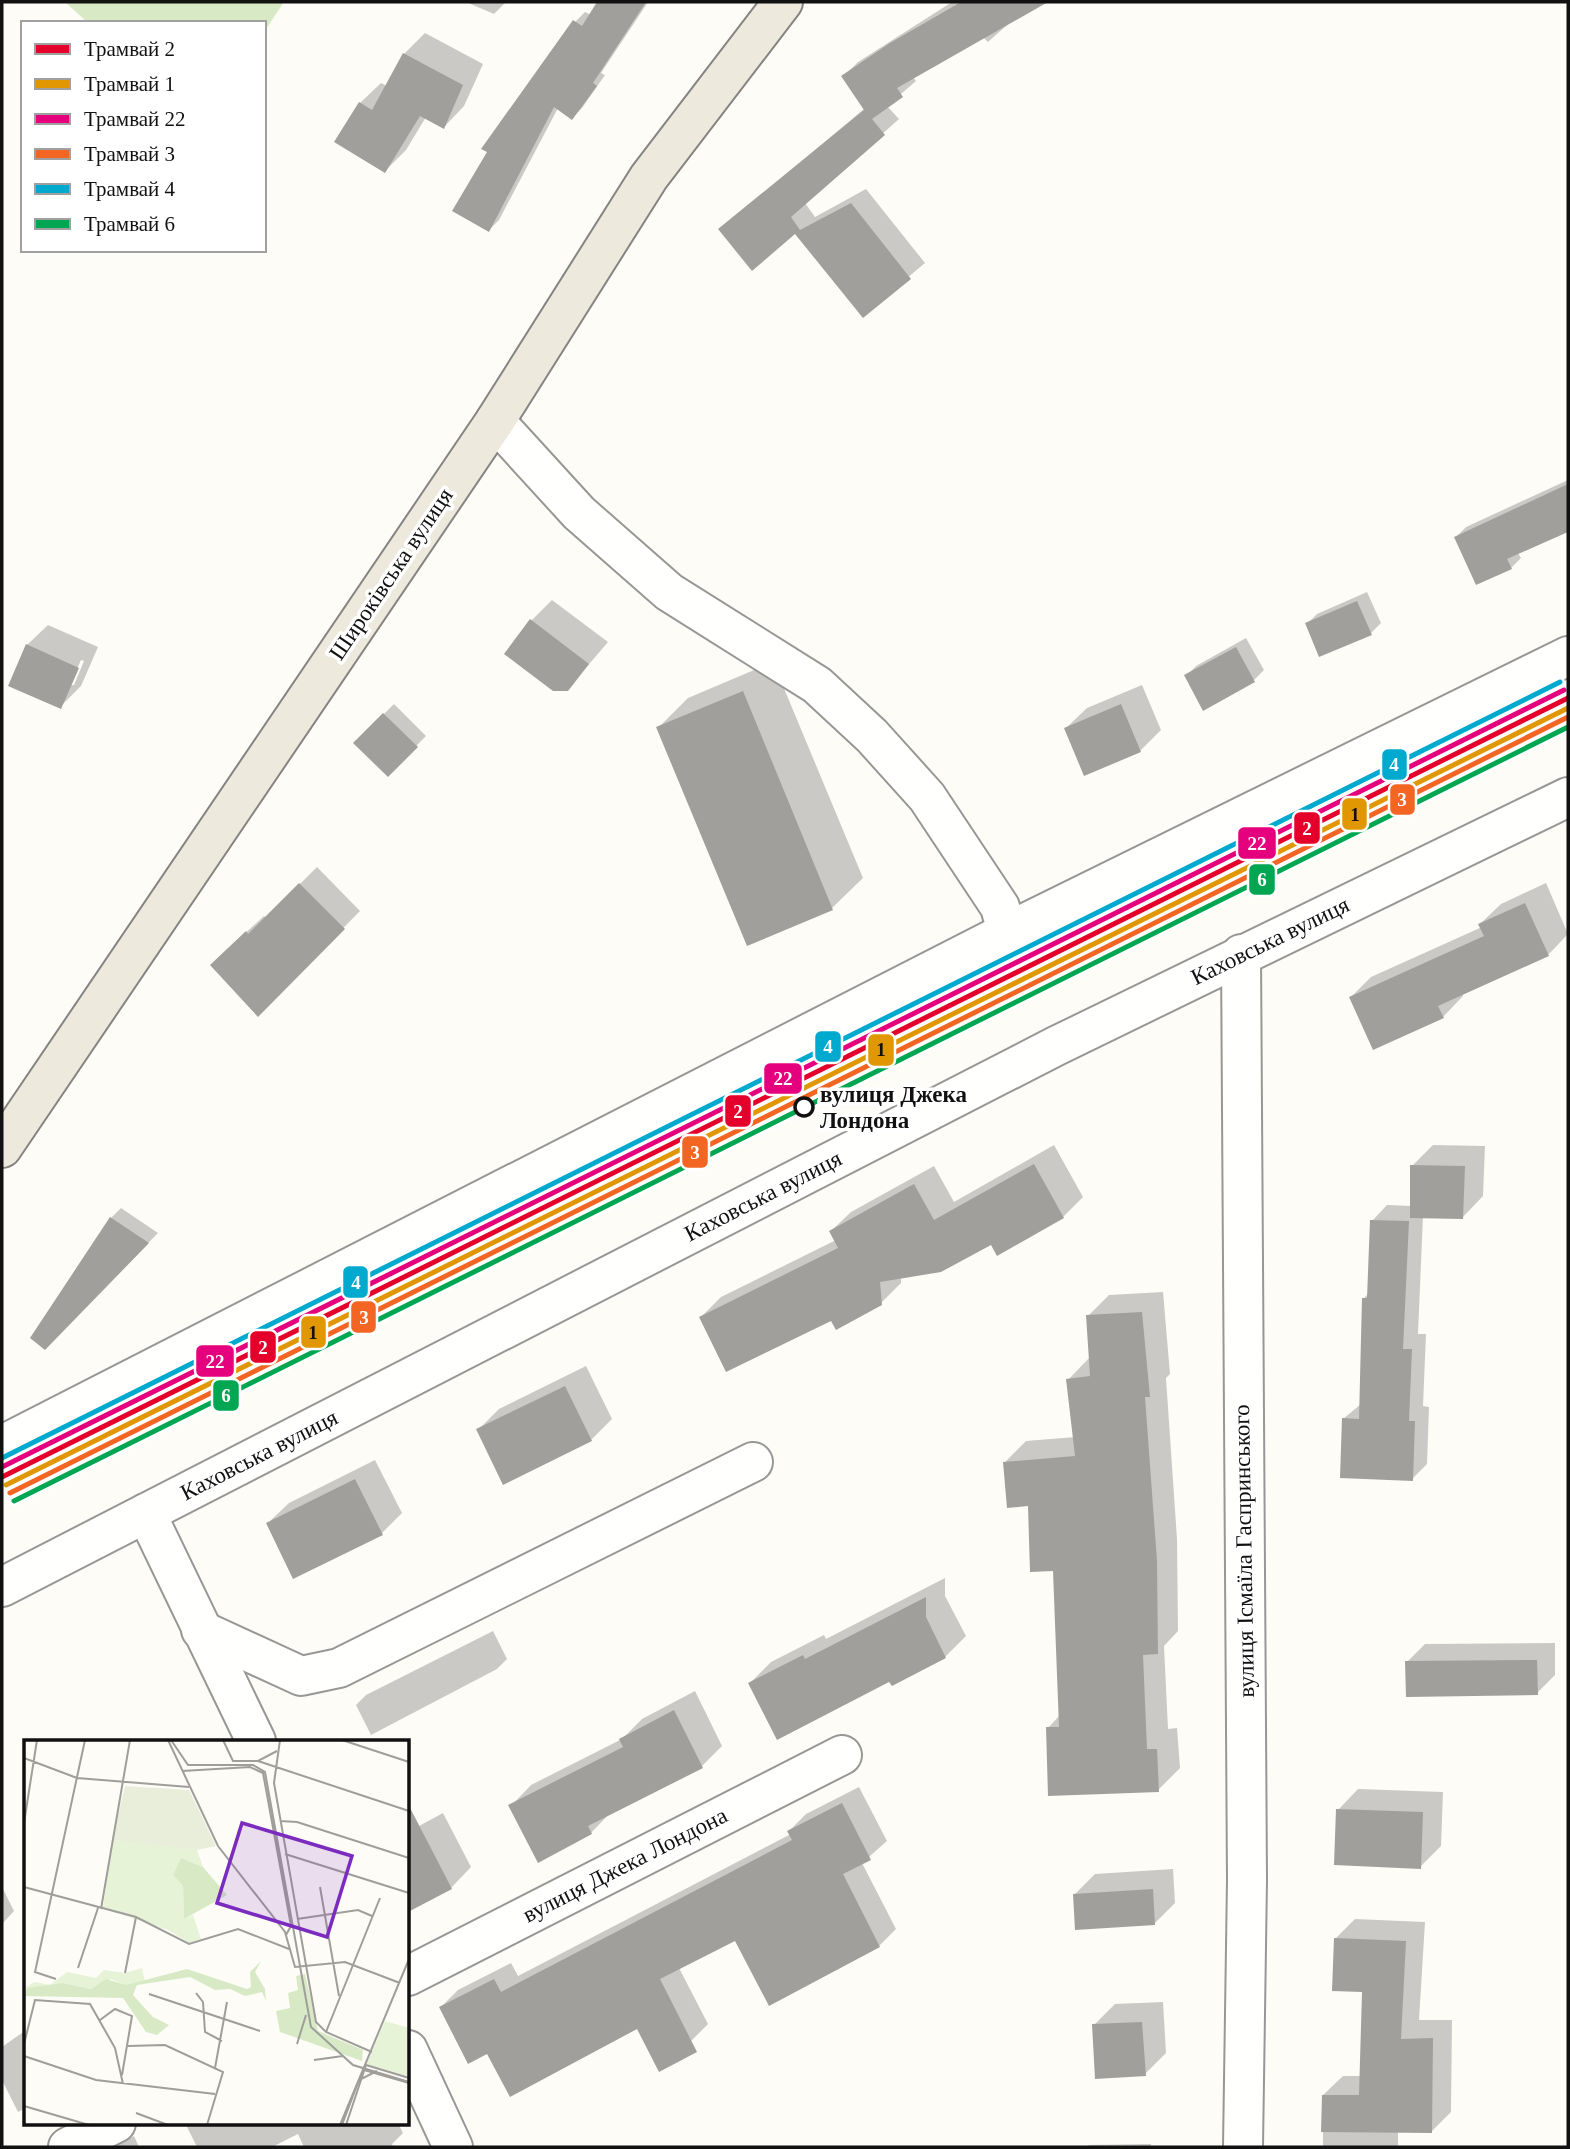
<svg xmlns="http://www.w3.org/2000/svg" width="1570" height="2149" font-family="Georgia,serif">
  <rect width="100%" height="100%" fill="#fdfcf7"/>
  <polygon fill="#d8eac5" points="65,2 284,2 264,32 264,23 88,23"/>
  <g fill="#0003" fill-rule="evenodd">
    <polygon points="466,2 506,2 494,14"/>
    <polygon points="599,2 648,2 601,73 605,75 582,108 572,118 558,108 499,220 489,230 575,22 585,12 591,15"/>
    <polygon points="952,2 1033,2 988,42 983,37 913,77 916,81 887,106 899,119 805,203 815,217 866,189 925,263 863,315 796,232 720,230 865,108 844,76 858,62"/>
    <polygon points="425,33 483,64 464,106 444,127 426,117 406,150 385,171 360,103 381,83 387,86 404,54"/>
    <polygon points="1568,480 1568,530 1518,553 1521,558 1511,568 1456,537 1466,527"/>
    <polygon points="1367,592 1381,623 1371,633 1307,624 1317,614"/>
    <polygon points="552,600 608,642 567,690 507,654 532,620"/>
    <path d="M 48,625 L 98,647 L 81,686 L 60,707 L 27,645 ZM 81,660 L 84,661 L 74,685 L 70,685 Z"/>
    <polygon points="1246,638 1264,670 1254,680 1186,676 1196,666"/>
    <polygon points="773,662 863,878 832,908 748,944 658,728 688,698"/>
    <polygon points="1142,685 1161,730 1140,751 1066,728 1087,708"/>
    <polygon points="394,704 426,736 388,775 355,743"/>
    <polygon points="317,867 360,911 258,1015 229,948 264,916 266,918"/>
    <polygon points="1546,883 1568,934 1548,955 1462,993 1463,996 1443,1017 1351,997 1371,977 1482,927 1480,924 1501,904"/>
    <polygon points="1054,1145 1083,1197 1063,1217 998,1254 991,1242 901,1277 901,1283 881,1303 831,1319 701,1317 721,1297 836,1240 831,1231 851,1212 934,1166 954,1202"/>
    <polygon points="1433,1145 1485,1146 1483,1196 1463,1217 1423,1216 1418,1334 1426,1334 1423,1406 1429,1407 1427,1464 1412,1479 1343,1419 1361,1404 1364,1298 1369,1293 1372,1221 1387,1205 1412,1206 1412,1166"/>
    <polygon points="121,1208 158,1233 44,1348 111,1218"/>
    <polygon points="1163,1292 1170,1374 1166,1378 1177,1539 1178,1631 1164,1646 1168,1729 1177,1728 1180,1768 1158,1790 1048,1728 1060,1715 1054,1569 1030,1504 1005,1462 1026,1441 1075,1437 1068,1380 1090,1357 1088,1316 1109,1295"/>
    <polygon points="586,1366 612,1419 591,1440 478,1430 499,1409"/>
    <polygon points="375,1460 402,1513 381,1534 268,1523 289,1503"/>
    <polygon points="945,1578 945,1596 966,1636 945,1657 890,1679 750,1683 771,1662 824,1635 826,1639"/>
    <polygon points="493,1631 507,1659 497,1669 371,1735 356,1705 366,1695"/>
    <polygon points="1555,1643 1555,1675 1537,1693 1407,1662 1425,1644"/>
    <polygon points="695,1691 722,1746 702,1766 611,1812 591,1833 511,1806 531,1785 622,1739 642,1719"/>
    <polygon points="859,1787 887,1841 862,1863 896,1929 879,1946 736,1938 679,1968 708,2024 691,2041 638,2027 488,2052 441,2007 458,1990 511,1963 518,1976 791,1834 789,1831 806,1814"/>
    <polygon points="1358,1789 1443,1792 1441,1846 1420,1867 1338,1810"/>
    <polygon points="443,1813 471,1867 451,1888 408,1910 408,1832"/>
    <polygon points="1173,1869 1175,1903 1154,1924 1074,1895 1095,1874"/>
    <polygon points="2,1887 14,1911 2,1924"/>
    <polygon points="1355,1919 1425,1922 1419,2020 1452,2020 1451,2112 1432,2131 1398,2131 1398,2147 1323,2147 1323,2095 1343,2076 1361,2076 1364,1991 1335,1939"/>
    <polygon points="1163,2002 1166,2053 1145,2074 1094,2025 1115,2004"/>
    <polygon points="26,2030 26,2108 18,2112 2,2080 2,2047"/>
    <polygon points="185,2123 398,2123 403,2133 392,2144 393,2147 304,2147 298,2134 272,2147 197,2147"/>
    <polygon points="134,2136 139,2147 112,2147"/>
    <polygon points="1151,2144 1151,2147 1087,2147 1089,2145"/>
  </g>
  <g fill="#a19f9c">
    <polygon points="597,2 646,2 593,83 597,86 572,120 554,107 489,232 452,211 487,152 481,149 573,20 582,26"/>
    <polygon points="961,2 1048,2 897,88 903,97 872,119 885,135 791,217 800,230 851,203 911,279 863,318 795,234 752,271 718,229 864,110 841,76 890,43"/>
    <polygon points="403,53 463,85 444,129 420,116 385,173 334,142 359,102 372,110"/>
    <polygon points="1568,484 1568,532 1507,559 1512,569 1476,585 1454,537"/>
    <polygon points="1357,601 1372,635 1319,657 1305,623"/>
    <polygon points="530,619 589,664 568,691 553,691 504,654"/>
    <polygon points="26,644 79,668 61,709 8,686"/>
    <polygon points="1236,647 1255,682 1203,711 1184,675"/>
    <polygon points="743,691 833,910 747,946 656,727"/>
    <polygon points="1121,704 1141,752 1084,776 1064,728"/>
    <polygon points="383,713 418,747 388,777 353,743"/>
    <polygon points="299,883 345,929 258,1017 210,965 246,931 248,934"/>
    <polygon points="1525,903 1549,956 1438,1006 1444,1018 1373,1050 1349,997 1484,936 1478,924"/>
    <polygon points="1034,1164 1064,1218 997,1256 991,1245 941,1272 880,1282 882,1305 836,1330 831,1321 726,1372 699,1317 838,1248 829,1231 914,1184 934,1220"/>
    <polygon points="1410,1165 1465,1166 1463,1219 1410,1218"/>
    <polygon points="110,1217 149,1243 45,1350 30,1338"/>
    <polygon points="1370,1220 1409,1221 1403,1349 1412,1349 1409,1421 1415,1421 1413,1481 1340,1478 1342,1418 1359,1419 1362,1298 1367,1298"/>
    <polygon points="1142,1312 1150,1397 1145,1397 1157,1561 1158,1654 1143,1655 1147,1749 1157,1749 1159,1792 1048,1796 1046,1727 1059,1727 1053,1571 1030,1572 1028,1506 1007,1508 1003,1462 1075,1456 1066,1379 1090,1376 1086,1315"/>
    <polygon points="565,1386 592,1441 503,1485 476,1429"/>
    <polygon points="355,1479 383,1535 293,1579 266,1523"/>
    <polygon points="926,1597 926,1617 946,1658 892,1686 889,1682 777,1740 748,1683 803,1655 805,1659"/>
    <polygon points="1537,1660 1538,1695 1406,1697 1405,1661"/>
    <polygon points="674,1710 703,1768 588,1826 592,1834 538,1863 508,1805 623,1747 619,1739"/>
    <polygon points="842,1803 871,1860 843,1874 880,1947 769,2006 735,1941 660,1979 697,2052 659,2072 637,2029 510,2097 487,2054 468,2064 439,2007 494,1979 501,1992 792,1840 787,1831"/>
    <polygon points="408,1804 452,1889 408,1912"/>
    <polygon points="1336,1809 1423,1812 1421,1869 1334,1865"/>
    <polygon points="1153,1889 1155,1925 1075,1930 1073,1894"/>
    <polygon points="1334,1938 1406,1941 1401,2039 1433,2038 1432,2133 1321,2132 1322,2095 1359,2095 1362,1992 1332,1991"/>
    <polygon points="1142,2022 1146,2076 1095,2079 1092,2024"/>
  </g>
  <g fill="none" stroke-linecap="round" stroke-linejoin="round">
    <defs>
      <g id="minor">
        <polyline points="495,421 579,513 669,592 817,685 872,736 927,797 1000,907 1007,932"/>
        <polyline points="1241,954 1247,1880 1243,2147"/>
        <polyline points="2,1445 1007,932 1568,656"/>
        <polyline points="146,1513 256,1741"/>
        <polyline points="2,1587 1056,1046 1568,797"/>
        <polyline points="201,1630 301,1676 339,1668 753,1462"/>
        <polyline points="408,1976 842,1755"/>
        <polyline points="408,2050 453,2147"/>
        <polyline points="68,2147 116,2123"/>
      </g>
      <polyline id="major" points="2,1148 495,421 649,177 783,2"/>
    </defs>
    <use href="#minor" stroke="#979795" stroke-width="42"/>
    <use href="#major" stroke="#858482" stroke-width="42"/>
    <use href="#minor" stroke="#fffffe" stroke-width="38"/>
    <use href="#major" stroke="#ede9dc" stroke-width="38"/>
    <defs>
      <polyline id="tram-1" points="2,1477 1568,698"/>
      <polyline id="tram-2" points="6,1485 1568,708"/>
      <polyline id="tram-3" points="2,1467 1564,690"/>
      <polyline id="tram-4" points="10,1493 1568,717"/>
      <polyline id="tram-5" points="2,1458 1560,682"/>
      <polyline id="tram-6" points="14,1501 1568,727"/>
    </defs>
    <use href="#tram-1" stroke="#fff" stroke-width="10"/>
    <use href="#tram-2" stroke="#fff" stroke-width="10"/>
    <use href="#tram-3" stroke="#fff" stroke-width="10"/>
    <use href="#tram-4" stroke="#fff" stroke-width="10"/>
    <use href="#tram-5" stroke="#fff" stroke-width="10"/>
    <use href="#tram-6" stroke="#fff" stroke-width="10"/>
    <use href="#tram-1" stroke="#e4002b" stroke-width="5"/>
    <use href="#tram-2" stroke="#e09702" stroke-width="5"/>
    <use href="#tram-3" stroke="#e5007d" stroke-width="5"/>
    <use href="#tram-4" stroke="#f26522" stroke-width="5"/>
    <use href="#tram-5" stroke="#00a9ce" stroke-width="5"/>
    <use href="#tram-6" stroke="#00a651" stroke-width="5"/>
  </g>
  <circle fill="#fff" stroke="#111" stroke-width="3.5" cx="804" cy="1107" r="9"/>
  <g text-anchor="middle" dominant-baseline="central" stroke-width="7" stroke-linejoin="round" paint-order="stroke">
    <g font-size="23" fill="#111" stroke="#fff">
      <text transform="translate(391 574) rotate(-56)">Широківська вулиця</text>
      <text transform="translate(1270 941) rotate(-26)">Каховська вулиця</text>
      <text transform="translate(763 1196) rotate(-27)">Каховська вулиця</text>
      <text transform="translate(259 1455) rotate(-27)">Каховська вулиця</text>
      <text transform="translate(1244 1551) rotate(-91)">вулиця Ісмаїла Гаспринського</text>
      <text transform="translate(625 1865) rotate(-27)">вулиця Джека Лондона</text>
    </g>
    <g font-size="23" font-weight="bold" fill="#111" stroke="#fff" text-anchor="start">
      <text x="820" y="1094">вулиця Джека<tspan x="820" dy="26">Лондона</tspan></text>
    </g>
  </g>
  <g transform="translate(24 1740)">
    <rect width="385" height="385" fill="#fdfcf7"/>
    <path d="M 88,100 L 172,107 L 179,127 L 157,118 L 149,135 L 159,146 L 160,179 L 169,175 L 177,199 L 165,203 L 144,190 L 79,168 ZM 118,228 L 121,242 L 102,246 L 87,239 L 67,249 L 39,243 L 27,247 L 0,248 L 11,242 L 26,245 L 43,232 L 72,238 L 80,230 L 101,233 ZM 361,281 L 385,288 L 385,338 L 342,325 Z" fill="#e7f3d7"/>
    <path d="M 157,118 L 179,127 L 203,155 L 160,179 L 159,146 L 149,135 ZM 237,221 L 231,232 L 241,249 L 242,261 L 238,252 L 221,256 L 206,249 L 191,250 L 166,237 L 113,245 L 109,255 L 129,277 L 145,285 L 133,295 L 122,292 L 99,258 L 0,256 L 3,248 L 39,243 L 67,249 L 82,239 L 102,245 L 163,229 L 223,249 L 227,247 L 226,232 ZM 281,234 L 294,291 L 339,310 L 338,321 L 256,292 L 252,271 L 266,268 L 264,253 L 274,250 L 272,236 Z" fill="#d8eac5"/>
    <path d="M 101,46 L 165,50 L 192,106 L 173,110 L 88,100 Z" fill="#e9eedb"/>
    <path fill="none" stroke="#9f9e9b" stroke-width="2" d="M 144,0 L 194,106 L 261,192 L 271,227 L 321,222 L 376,243M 147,0 L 164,25 L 229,25 L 241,32 L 287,287 L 329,325 L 385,342M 199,0 L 209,21 L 234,21 L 253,11M 256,0 L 250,43 L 292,282 L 302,292 L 348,312M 318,0 L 385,22M 0,18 L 53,38 L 165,47M 234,21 L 385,71M 158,31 L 226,27 L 239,33 L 267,186 L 262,195M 256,81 L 273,82 L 385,118M 0,83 L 13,0M 261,114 L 385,153M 0,147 L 112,177 L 165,204 L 214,189 L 265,209M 296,147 L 315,256M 77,169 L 106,0M 273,179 L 334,170 L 348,176M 54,228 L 74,168M 101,233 L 112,177M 32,239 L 11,232 L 61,0M 172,253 L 179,262 L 181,292 L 198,301M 125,254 L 236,291M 76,280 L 91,269 L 108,276 L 98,335M 302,292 L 356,158M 0,304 L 11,260 L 66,264 L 91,308 L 99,344M 273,304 L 282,275M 104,306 L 141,305 L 199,332 L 183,385M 0,316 L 72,340 L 191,354M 290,320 L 319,316M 342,325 L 385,338M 191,328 L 203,262M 340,330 L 385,343M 0,366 L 65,385M 112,373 L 144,385M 316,385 L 385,219M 318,385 L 335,340 L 353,331M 322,385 L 342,325"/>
    <path fill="#7b2cbf" fill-opacity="0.15" stroke="#7b2cbf" stroke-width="3.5" d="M 218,83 L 328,116 L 303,197 L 193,163 Z"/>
    <rect width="385" height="385" fill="none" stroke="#111" stroke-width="3.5"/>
  </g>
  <g stroke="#fff" stroke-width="2.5">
    <rect x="1381" y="748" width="27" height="33" rx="7" fill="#00a9ce"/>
    <rect x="1389" y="783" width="27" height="33" rx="7" fill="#f26522"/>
    <rect x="1341" y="797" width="27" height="34" rx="7" fill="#e09702"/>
    <rect x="1293" y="811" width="28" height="34" rx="7" fill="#e4002b"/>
    <rect x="1237" y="826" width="40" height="34" rx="7" fill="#e5007d"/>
    <rect x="1248" y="863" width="28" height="33" rx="7" fill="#00a651"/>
    <rect x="814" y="1030" width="28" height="33" rx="7" fill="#00a9ce"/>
    <rect x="867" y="1033" width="28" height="34" rx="7" fill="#e09702"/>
    <rect x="763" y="1062" width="40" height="33" rx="7" fill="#e5007d"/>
    <rect x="724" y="1094" width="28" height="34" rx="7" fill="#e4002b"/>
    <rect x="681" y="1135" width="28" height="34" rx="7" fill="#f26522"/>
    <rect x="342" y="1265" width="27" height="34" rx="7" fill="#00a9ce"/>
    <rect x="350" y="1300" width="27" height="34" rx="7" fill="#f26522"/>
    <rect x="300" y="1315" width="27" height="34" rx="7" fill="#e09702"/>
    <rect x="249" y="1330" width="28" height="34" rx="7" fill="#e4002b"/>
    <rect x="195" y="1344" width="40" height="34" rx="7" fill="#e5007d"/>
    <rect x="212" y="1379" width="28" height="33" rx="7" fill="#00a651"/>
  </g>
  <g font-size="19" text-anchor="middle" font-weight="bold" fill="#fff">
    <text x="1394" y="771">4</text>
    <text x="1402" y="806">3</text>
    <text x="1307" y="835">2</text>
    <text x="1257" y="850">22</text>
    <text x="1262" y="886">6</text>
    <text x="828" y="1053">4</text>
    <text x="783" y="1085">22</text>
    <text x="738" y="1118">2</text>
    <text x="695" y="1159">3</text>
    <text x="356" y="1289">4</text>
    <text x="364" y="1324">3</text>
    <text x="263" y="1354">2</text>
    <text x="215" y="1368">22</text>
    <text x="226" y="1402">6</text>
  </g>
  <g font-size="19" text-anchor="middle" font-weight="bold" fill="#111">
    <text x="1355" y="821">1</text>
    <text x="881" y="1056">1</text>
    <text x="313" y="1339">1</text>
  </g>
  <rect width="1570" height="2149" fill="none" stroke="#111111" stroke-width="7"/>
  <rect x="21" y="21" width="245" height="231" fill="#ffffff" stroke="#a0a0a0" stroke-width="2"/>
  <rect x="35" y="44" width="35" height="10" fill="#e4002b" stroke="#a0a0a0" stroke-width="2"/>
  <text x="84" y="56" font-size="21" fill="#111111">Трамвай 2</text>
  <rect x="35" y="79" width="35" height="10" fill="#e09702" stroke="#a0a0a0" stroke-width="2"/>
  <text x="84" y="91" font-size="21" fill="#111111">Трамвай 1</text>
  <rect x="35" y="114" width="35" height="10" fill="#e5007d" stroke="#a0a0a0" stroke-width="2"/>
  <text x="84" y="126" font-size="21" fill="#111111">Трамвай 22</text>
  <rect x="35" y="149" width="35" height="10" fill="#f26522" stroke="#a0a0a0" stroke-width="2"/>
  <text x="84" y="161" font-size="21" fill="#111111">Трамвай 3</text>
  <rect x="35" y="184" width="35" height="10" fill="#00a9ce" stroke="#a0a0a0" stroke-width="2"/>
  <text x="84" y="196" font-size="21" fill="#111111">Трамвай 4</text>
  <rect x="35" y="219" width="35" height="10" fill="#00a651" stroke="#a0a0a0" stroke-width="2"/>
  <text x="84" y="231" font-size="21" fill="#111111">Трамвай 6</text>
</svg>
